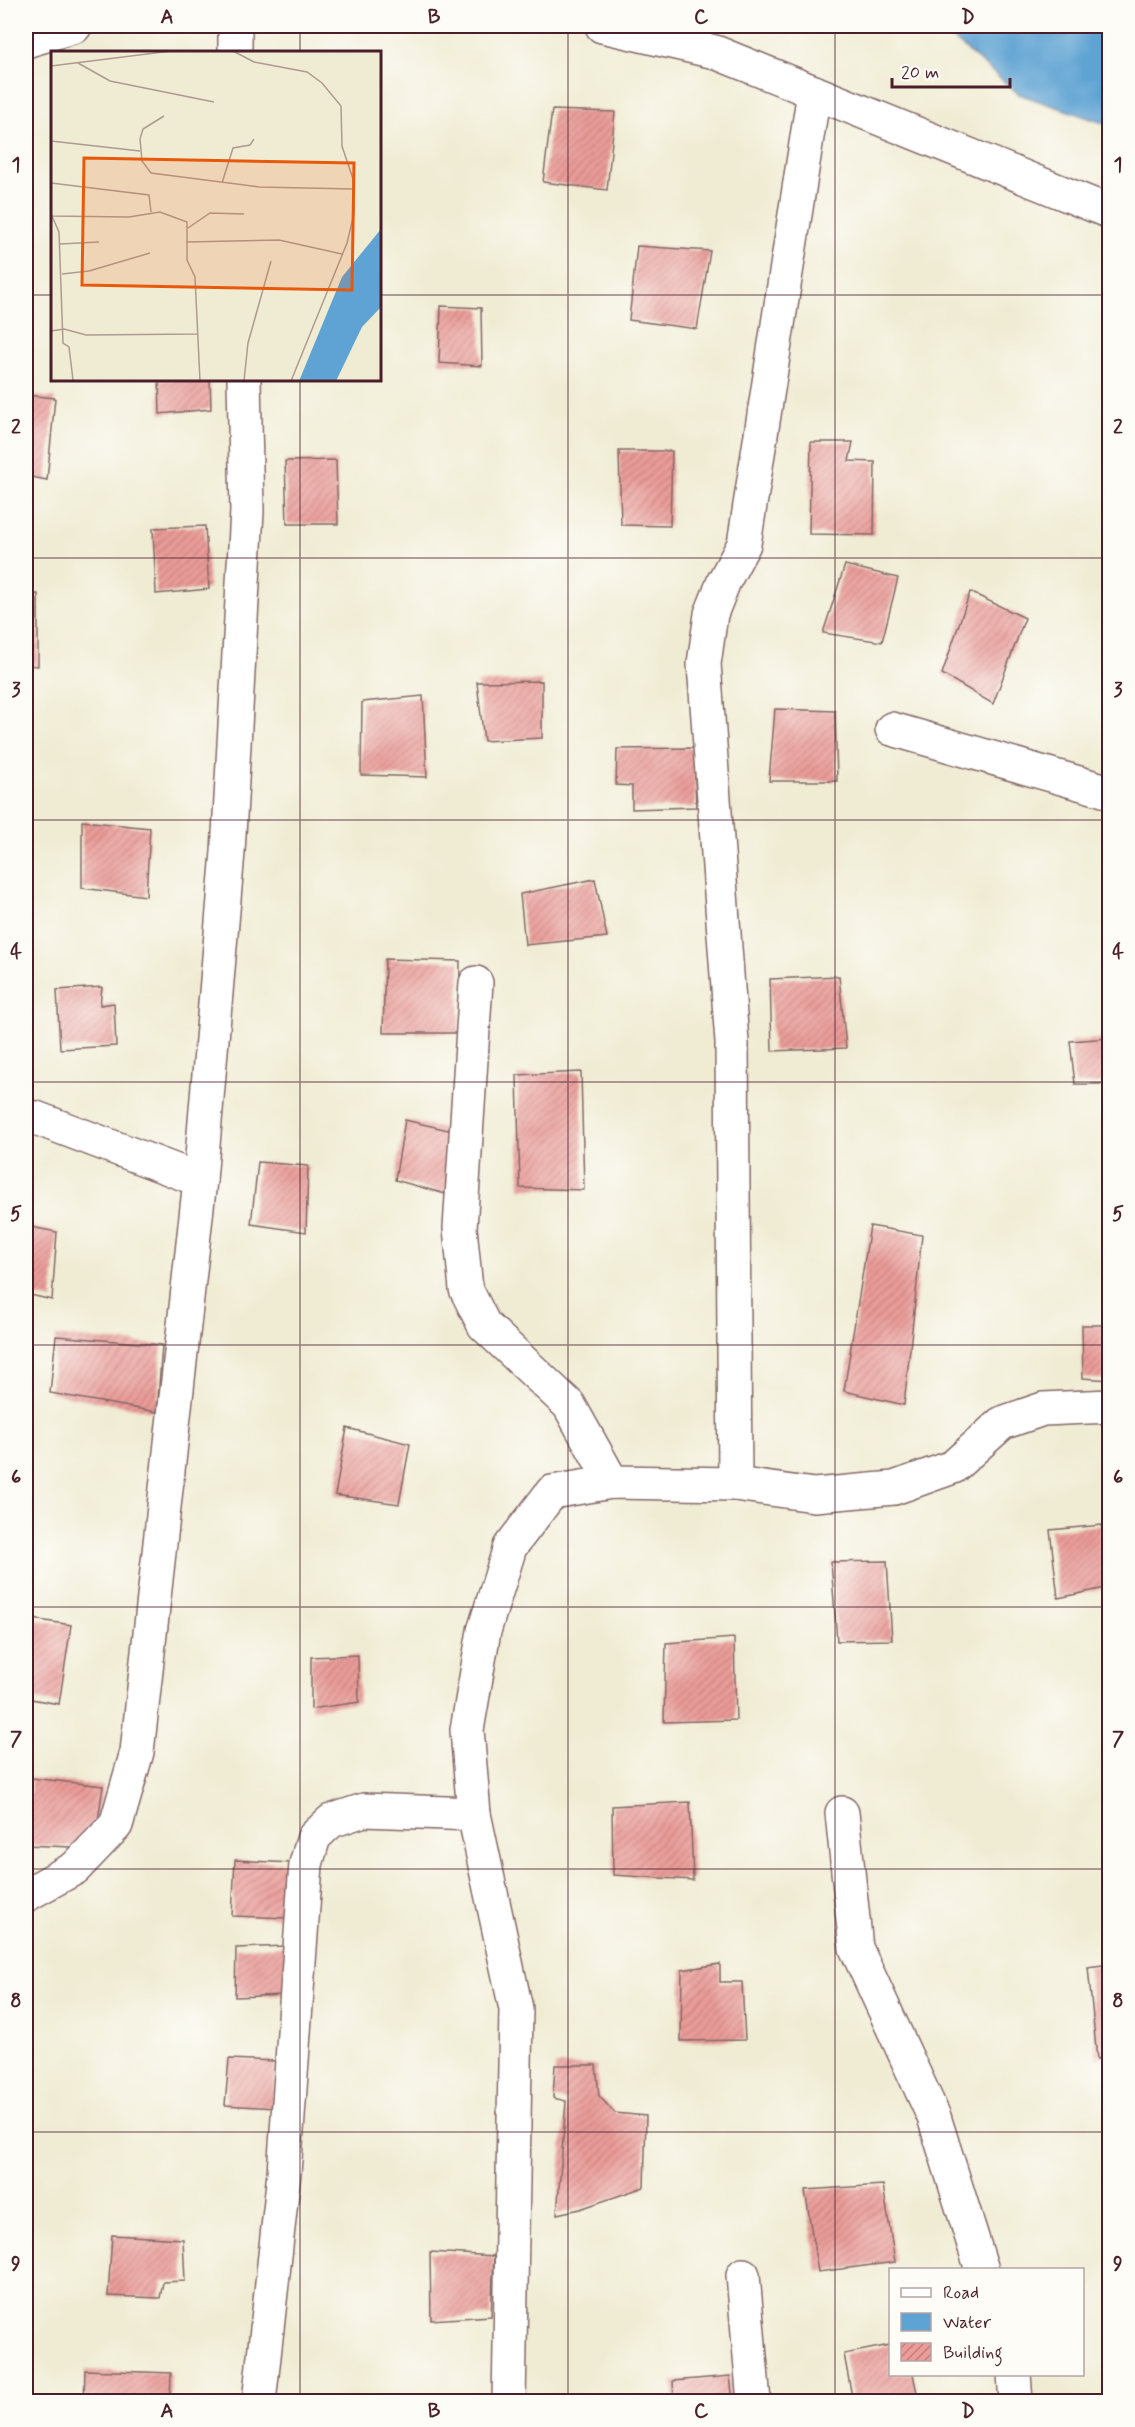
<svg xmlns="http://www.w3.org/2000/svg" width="1135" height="2427" font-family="Mynerve,sans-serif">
  <defs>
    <pattern id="building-hatch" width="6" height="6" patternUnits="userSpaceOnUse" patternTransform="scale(1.5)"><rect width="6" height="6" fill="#eb9c99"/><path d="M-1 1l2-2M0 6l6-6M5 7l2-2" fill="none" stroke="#c07f7d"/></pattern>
  </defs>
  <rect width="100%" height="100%" fill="#fdfcf7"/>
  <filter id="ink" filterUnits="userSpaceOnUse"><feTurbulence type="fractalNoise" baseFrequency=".0167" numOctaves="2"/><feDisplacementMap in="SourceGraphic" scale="12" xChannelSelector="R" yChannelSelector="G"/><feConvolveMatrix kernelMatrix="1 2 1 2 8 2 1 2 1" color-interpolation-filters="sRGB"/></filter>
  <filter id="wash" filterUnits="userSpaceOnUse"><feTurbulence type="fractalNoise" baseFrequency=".008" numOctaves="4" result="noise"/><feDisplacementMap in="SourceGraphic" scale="24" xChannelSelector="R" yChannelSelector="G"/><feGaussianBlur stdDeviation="1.35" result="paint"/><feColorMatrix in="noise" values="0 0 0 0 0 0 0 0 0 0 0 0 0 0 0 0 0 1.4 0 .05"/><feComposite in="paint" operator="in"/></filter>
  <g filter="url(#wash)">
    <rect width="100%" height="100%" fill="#f0ecd4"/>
    <polygon fill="#5ea3d3" stroke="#54617f" stroke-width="1.5" points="938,26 1109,26 1109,125 1019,94"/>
    <g id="blocks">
      <g fill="url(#building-hatch)">
        <polygon points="552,110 615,112 607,190 543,182"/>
        <polygon points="637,246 710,251 697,329 629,320"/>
        <polygon points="441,306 481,308 482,366 439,363"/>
        <polygon points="159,380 210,380 211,409 160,414"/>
        <polygon points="26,395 55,398 47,480 26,476"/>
        <polygon points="811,442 853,442 849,461 875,462 874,535 809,534"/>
        <polygon points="619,451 672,451 670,526 621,525"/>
        <polygon points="336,460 338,524 287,524 285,461"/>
        <polygon points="205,526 209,589 156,594 153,528"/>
        <polygon points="845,565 898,578 882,642 823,633"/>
        <polygon points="970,592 1025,618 993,704 942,674"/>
        <polygon points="26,594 38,594 38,666 26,665"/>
        <polygon points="542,681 542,738 484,741 477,682"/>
        <polygon points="423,696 427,777 361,775 362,702"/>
        <polygon points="775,709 835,711 837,781 769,781"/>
        <polygon points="694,748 696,807 632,809 632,786 616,785 617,749"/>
        <polygon points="82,821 150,828 146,896 82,888"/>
        <polygon points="595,879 607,937 525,945 520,894"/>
        <polygon points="385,959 460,961 459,1033 383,1033"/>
        <polygon points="839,976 846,1048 772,1051 770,979"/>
        <polygon points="102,987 100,1005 114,1003 116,1046 60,1049 57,990"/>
        <polygon points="1110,1038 1110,1084 1075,1084 1070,1041"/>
        <polygon points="581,1072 584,1190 520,1188 517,1075"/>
        <polygon points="405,1120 457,1132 449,1195 395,1180"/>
        <polygon points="258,1162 308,1166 306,1232 251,1224"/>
        <polygon points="26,1226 57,1232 52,1300 26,1294"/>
        <polygon points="870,1226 922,1235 904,1405 844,1391"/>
        <polygon points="1082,1325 1110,1325 1110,1380 1083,1378"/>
        <polygon points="56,1336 162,1345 157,1412 50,1393"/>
        <polygon points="347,1428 410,1444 399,1504 335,1495"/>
        <polygon points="1102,1525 1110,1587 1058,1598 1050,1530"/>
        <polygon points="887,1561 892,1640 837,1641 831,1562"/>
        <polygon points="26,1618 71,1625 59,1704 26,1698"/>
        <polygon points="734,1638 736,1720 664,1722 666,1643"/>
        <polygon points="358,1655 359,1702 311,1709 311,1657"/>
        <polygon points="31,1778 103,1786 94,1848 26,1845"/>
        <polygon points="690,1802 693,1880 613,1875 612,1806"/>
        <polygon points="235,1860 292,1863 291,1918 232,1916"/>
        <polygon points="286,1946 285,1995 235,1997 236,1948"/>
        <polygon points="720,1964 720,1982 742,1982 745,2040 681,2041 682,1970"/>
        <polygon points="1110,1964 1110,2056 1097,2059 1088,1967"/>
        <polygon points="229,2059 275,2061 276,2108 225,2105"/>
        <polygon points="555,2065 596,2065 599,2096 615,2113 646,2116 644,2187 580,2209 557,2214 566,2101 553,2098"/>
        <polygon points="883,2185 895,2262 818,2272 805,2190"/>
        <polygon points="112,2235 183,2239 185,2281 163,2282 160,2298 108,2296"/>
        <polygon points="430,2252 494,2256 491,2316 431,2320"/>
        <polygon points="890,2345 890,2374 913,2374 919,2402 853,2402 844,2354"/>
        <polygon points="85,2370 171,2373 170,2402 84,2402"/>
        <polygon points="730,2376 733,2402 674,2402 673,2381"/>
      </g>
    </g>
  </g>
  <g filter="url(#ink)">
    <use href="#blocks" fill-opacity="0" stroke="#846766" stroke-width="1.5"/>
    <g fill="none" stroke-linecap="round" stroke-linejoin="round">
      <defs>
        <g id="minor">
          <polyline points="235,26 235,52"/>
          <polyline points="602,26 715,52 1110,212"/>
          <polyline points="26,41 75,26"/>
          <polyline points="892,729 1110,792"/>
          <polyline points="476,983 460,1228 466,1289 484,1325 569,1405 612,1482"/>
          <polyline points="26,1117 36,1118 200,1180"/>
          <polyline points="735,1484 732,1042 704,664 711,614 724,581 744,544 814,92"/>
          <polyline points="842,1813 856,1948 934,2117 982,2270"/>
          <polyline points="26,1895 75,1868 116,1825 137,1752 200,1180 228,852 247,511 244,380"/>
          <polyline points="743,2275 754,2402"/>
          <polyline points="1014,2374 1016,2402"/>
          <polyline points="259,2402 284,2173 306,1864 314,1837 331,1821 364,1810 474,1814"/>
          <polyline points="509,2402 516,2009 474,1814 467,1730 484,1631 510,1547 552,1492 612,1482 735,1484 814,1495 894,1488 953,1467 1002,1423 1043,1409 1110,1406"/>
        </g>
      </defs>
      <use href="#minor" stroke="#846766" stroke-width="36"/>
      <use href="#minor" stroke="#fff" stroke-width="33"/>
    </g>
  </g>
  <path fill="none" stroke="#4a1f2b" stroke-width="1.5" stroke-opacity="0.55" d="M 300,26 L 300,52M 568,26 L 568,2402M 835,26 L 835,2402M 26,295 L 52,295M 380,295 L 1110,295M 300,380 L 300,2402M 26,558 L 1110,558M 26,820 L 1110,820M 26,1082 L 1110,1082M 26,1345 L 1110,1345M 26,1607 L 1110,1607M 26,1869 L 1110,1869M 26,2132 L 1110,2132"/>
  <g transform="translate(51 51)">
    <rect width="330" height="330" fill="#f0ecd4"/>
    <path d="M 330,178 L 330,256 L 311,276 L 285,330 L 248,330 L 291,226 Z" fill="#5ea3d3"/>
    <path fill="none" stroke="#ae9a90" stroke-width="1.5" d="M 182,0 L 203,11 L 256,21 L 271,32 L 290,55 L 291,95 L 302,128 L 303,163 L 296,192 L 240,330M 27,12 L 59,30 L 163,51M 0,15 L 120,0M 113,65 L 92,78 L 89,88 L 91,110 L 100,122 L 208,136 L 303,138M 0,90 L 89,100M 0,132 L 98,144 L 100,161M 171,132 L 182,97 L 199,94 L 203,88M 0,163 L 8,181 L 12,292 L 18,296 L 22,329M 0,165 L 78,166 L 109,161 L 136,171 L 136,209 L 144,226 L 149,330M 137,177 L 159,162 L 193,163M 136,191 L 228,189 L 291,203M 9,193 L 48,191M 11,223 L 38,220 L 99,202M 0,280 L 13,278 L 35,284 L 146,283M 193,330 L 197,292 L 220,210"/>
    <path fill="#e8590c" fill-opacity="0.15" stroke="#e8590c" stroke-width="3" d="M 33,107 L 303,112 L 301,239 L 31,234 Z"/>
    <rect width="330" height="330" fill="none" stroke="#4a1f2b" stroke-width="3"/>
  </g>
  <rect width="1135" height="2427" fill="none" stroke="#fdfcf7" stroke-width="66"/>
  <rect x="889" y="2268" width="195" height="108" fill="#fdfcf7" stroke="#b5a4a5" stroke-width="1.5"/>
  <rect x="901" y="2288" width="30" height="9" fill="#ffffff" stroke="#b5a4a5" stroke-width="1.5"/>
  <text x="943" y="2298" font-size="18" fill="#4a1f2b">Road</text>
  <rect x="901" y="2313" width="30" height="18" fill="#5ea3d3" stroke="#b5a4a5" stroke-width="1.5"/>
  <text x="943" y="2328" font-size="18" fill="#4a1f2b">Water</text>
  <rect x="901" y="2343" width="30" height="18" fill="url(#building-hatch)" stroke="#b5a4a5" stroke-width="1.5"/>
  <text x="943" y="2358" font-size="18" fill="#4a1f2b">Building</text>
  <path d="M892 78v9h118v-9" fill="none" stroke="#4a1f2b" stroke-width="3"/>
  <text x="901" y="78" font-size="18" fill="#4a1f2b" stroke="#fdfcf7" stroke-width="4.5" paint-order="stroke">20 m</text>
  <rect x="33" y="33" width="1069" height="2361" fill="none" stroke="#4a1f2b" stroke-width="2"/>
  <g font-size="20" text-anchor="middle" font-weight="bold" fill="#4a1f2b">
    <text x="167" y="23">A</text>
    <text x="434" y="23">B</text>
    <text x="701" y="23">C</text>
    <text x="968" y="23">D</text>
    <text x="16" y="171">1</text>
    <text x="1118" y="171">1</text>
    <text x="16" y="433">2</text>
    <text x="1118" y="433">2</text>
    <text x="16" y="696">3</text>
    <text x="1118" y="696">3</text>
    <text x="16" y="958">4</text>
    <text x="1118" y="958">4</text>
    <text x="16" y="1220">5</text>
    <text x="1118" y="1220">5</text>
    <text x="16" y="1483">6</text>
    <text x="1118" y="1483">6</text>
    <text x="16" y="1745">7</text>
    <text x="1118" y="1745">7</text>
    <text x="16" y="2007">8</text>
    <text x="1118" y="2007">8</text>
    <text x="16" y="2270">9</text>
    <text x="1118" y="2270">9</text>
    <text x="167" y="2417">A</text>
    <text x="434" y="2417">B</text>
    <text x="701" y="2417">C</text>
    <text x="968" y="2417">D</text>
  </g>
</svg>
